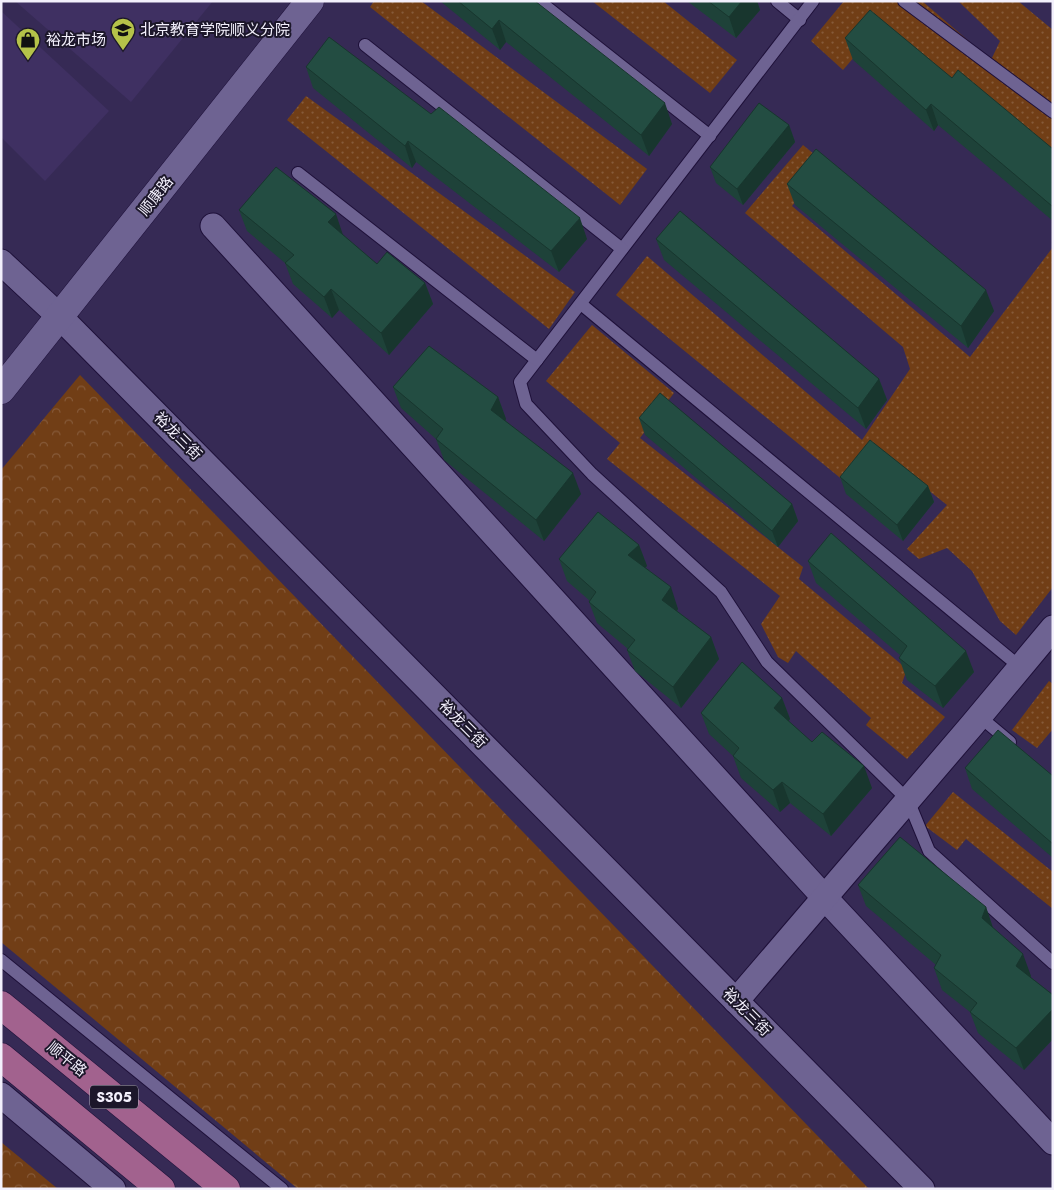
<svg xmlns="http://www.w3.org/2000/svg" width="1054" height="1190" font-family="Jost,'Noto Sans SC',sans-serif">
  <defs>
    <pattern id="forest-crowns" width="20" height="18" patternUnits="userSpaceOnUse" patternTransform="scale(1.25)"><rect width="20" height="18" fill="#713e16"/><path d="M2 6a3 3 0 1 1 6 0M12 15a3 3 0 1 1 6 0" fill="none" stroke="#865a39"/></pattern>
    <pattern id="garden-dots" width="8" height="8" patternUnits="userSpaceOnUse" patternTransform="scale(1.25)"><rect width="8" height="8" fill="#713e16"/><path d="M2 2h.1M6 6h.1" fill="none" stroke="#865a39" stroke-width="1.8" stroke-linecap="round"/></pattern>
  </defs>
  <rect width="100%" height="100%" fill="#362a55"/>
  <g fill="#3f3062">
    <polygon points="15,1 213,1 131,102"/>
    <polygon points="1,11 109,111 45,181 1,137"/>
  </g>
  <g fill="url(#forest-crowns)">
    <polygon points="80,375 869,1189 298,1189 1,942 1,470"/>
    <polygon points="1,1142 58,1189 1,1189"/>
  </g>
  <g fill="url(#garden-dots)">
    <polygon points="374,1 421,1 647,169 620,205 370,7"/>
    <polygon points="592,1 663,1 737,60 710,93"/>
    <polygon points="844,1 922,1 991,60 1000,41 958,1 1018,1 1053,30 1053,171 880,27 843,70 811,41"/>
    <polygon points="306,96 575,292 549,329 287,120"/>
    <polygon points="803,145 826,164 792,206 970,357 1053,247 1053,587 1016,635 1000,621 972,571 947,548 919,559 907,549 947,505 873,446 844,481 616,295 647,256 862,440 910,369 903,347 745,213"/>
    <polygon points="592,325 674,393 640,438 803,567 799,579 907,669 902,683 945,717 907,759 866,725 871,718 796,651 788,663 778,657 761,624 780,596 607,459 620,443 546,381"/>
    <polygon points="1049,681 1053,684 1053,729 1037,748 1012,730"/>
    <polygon points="953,792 1053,872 1053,909 966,839 957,850 925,826"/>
  </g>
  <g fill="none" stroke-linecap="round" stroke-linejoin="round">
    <defs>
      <g id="service">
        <polyline points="539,1 710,136"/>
        <polyline points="777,1 800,20"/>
        <polyline points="813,1 520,382 526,404 592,474 721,592 767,662 908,800 929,851 1053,963"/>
        <polyline points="904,1 1053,112"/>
        <polyline points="365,45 622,249"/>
        <polyline points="298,173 537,360"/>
        <polyline points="581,304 1020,667"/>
        <polyline points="979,716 1010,742"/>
        <polyline points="1,960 282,1189"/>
      </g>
      <g id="minor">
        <polyline points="213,226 824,897 1053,1142"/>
        <polyline points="1,262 60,317 922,1189"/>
        <polyline points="736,1001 973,724 1053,628"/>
        <polyline points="1,1095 113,1189"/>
      </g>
      <polyline id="tertiary" points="1,390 310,1"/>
      <g id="primary">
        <polyline points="1,1005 226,1189"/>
        <polyline points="1,1057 161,1189"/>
      </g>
    </defs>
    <use href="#service" stroke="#1e1039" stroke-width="14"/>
    <use href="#minor" stroke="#1e1039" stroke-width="27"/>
    <use href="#tertiary" stroke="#1e1039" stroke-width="29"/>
    <use href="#primary" stroke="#1e1039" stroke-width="29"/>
    <use href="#service" stroke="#6e6392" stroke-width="12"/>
    <use href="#minor" stroke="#6e6392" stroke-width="25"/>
    <use href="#tertiary" stroke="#6e6392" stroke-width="28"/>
    <use href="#primary" stroke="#a2628e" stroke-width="28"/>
  </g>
  <g fill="#1e4239">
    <polygon points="440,1 535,1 672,124 649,156 506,42 500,50"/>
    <polygon points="687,1 757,1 760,10 736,38"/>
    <polygon points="845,38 952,78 1053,149 1053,221 938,125 934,131 853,60"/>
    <polygon points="306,67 587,239 559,272 416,162 412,168 313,88"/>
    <polygon points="789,125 795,142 743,205 716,183 710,167"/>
    <polygon points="787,184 994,311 968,348 795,205"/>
    <polygon points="239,210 343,236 377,264 425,283 433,304 389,355 339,310 332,318 293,284 285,263 247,231"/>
    <polygon points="656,239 879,379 887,400 866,429 664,260"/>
    <polygon points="393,387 498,397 506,419 505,421 581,494 544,541 444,460 436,439 401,408"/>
    <polygon points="639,418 792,504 798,521 778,547 645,435"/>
    <polygon points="840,477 928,486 934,502 903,541 846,494"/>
    <polygon points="639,545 647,566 645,568 678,609 677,611 711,637 719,659 681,708 635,671 627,650 628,649 597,623 589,602 590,601 567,581 559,559"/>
    <polygon points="808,561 974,672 943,708 907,680 899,658 901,656 816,583"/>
    <polygon points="782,698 790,719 788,721 812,742 872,788 831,836 790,803 780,812 741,778 733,756 709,734 701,713"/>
    <polygon points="965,768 1053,776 1053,858 972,789"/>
    <polygon points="858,885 986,907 993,928 1031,976 1030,977 1053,995 1053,1039 1024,1070 978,1033 970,1012 942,990 934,968 936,965 866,906"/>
  </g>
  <g fill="#18362e">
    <polygon points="742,1 757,1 760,10 736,38 729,17"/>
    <polygon points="499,20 506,42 500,50 492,29"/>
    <polygon points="665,103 672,124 649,156 641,135"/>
    <polygon points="931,104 938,125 934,131 926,110"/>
    <polygon points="789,125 795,142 743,205 737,189"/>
    <polygon points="408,141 416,162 412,168 405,146"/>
    <polygon points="336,214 343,235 328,222"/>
    <polygon points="580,218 587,239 559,272 551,251"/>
    <polygon points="425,283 433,304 389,355 381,333"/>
    <polygon points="331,289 339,310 332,318 324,297"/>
    <polygon points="986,290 994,311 968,348 961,326"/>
    <polygon points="879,379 887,400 866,429 858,408"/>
    <polygon points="498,397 506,419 499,432 491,410"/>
    <polygon points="573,473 581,494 544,541 536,520"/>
    <polygon points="928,486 934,502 903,541 897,525"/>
    <polygon points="792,504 798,521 778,547 772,531"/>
    <polygon points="639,545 647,566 636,576 628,555"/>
    <polygon points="671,587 678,609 670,621 662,600"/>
    <polygon points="711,637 719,659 681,708 673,687"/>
    <polygon points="966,651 974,672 943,708 935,686"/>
    <polygon points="782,698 790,719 782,730 774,708"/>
    <polygon points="864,766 872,788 831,836 823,814"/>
    <polygon points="782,782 790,803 780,812 773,790"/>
    <polygon points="986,907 993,928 982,918"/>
    <polygon points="1023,954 1031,976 1024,987 1016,966"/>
    <polygon points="1053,1009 1053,1039 1024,1070 1016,1048"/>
  </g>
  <g fill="#234d42" stroke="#18362e">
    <polygon points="458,1 535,1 665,103 641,135 499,20 492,29"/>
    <polygon points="708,1 742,1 729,17"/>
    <polygon points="870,10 952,78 958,70 1053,149 1053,205 1052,206 931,104 926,110 845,38"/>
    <polygon points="329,37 431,114 439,107 580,218 551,251 408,141 405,146 306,67"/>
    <polygon points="759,103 789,125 737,189 710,167"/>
    <polygon points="816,149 986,290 961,326 787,184"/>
    <polygon points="276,167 336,214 328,222 377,264 387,252 425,283 381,333 331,289 324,297 285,263 294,255 239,210"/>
    <polygon points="680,211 879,379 858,408 656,239"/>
    <polygon points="429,346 498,397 491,410 573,473 536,520 436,439 443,429 393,387"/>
    <polygon points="660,393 792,504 772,531 639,418"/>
    <polygon points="870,440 928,486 897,525 840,477"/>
    <polygon points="598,512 639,545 628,555 671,587 662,600 711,637 673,687 627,650 635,640 589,602 596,592 559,559"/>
    <polygon points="831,533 966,651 935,686 899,658 907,646 808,561"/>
    <polygon points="742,662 782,698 774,708 812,742 822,732 864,766 823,814 782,782 773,790 733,756 739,748 701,713"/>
    <polygon points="998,730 1053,776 1053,844 965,768"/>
    <polygon points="900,837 986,907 982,918 1023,954 1016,966 1053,995 1053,1009 1016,1048 970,1012 977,1003 934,968 941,955 858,885"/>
  </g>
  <defs>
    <symbol id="university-pin" viewBox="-11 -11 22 30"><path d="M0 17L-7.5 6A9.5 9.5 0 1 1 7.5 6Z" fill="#b5c249" stroke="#1c172a"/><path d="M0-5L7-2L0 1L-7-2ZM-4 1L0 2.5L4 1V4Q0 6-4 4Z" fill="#111"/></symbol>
    <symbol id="shop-pin" viewBox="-11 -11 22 30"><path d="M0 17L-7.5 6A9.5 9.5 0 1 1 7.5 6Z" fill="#b5c249" stroke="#1c172a"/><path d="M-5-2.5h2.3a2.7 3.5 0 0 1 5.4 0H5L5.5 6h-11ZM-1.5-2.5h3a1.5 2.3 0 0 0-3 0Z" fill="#111"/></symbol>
  </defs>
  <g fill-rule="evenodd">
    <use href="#university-pin" x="109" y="16" width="28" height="38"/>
    <use href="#shop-pin" x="14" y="26" width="28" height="38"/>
  </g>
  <g text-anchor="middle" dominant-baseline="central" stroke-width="4" stroke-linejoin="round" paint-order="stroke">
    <rect fill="#1c172a" stroke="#b2afbd" stroke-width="1" x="90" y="1085.5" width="48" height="23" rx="4"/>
    <g font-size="14" font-weight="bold" fill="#f3f0fc">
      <text x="114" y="1097">S305</text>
    </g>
    <g font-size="15" fill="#f3f0fc" stroke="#1c172a" text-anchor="start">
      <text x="140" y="30">北京教育学院顺义分院</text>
      <text x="46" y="40">裕龙市场</text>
    </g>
    <g font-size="15" fill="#f3f0fc" stroke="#1c172a">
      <text transform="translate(156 196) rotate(-52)">顺康路</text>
      <text transform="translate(178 436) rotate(45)">裕龙三街</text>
      <text transform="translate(463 724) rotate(45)">裕龙三街</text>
      <text transform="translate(747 1012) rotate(45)">裕龙三街</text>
      <text transform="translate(67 1059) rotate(39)">顺平路</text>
    </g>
  </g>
  <rect width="1054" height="1190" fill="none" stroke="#f3f0fc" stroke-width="5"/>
</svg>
